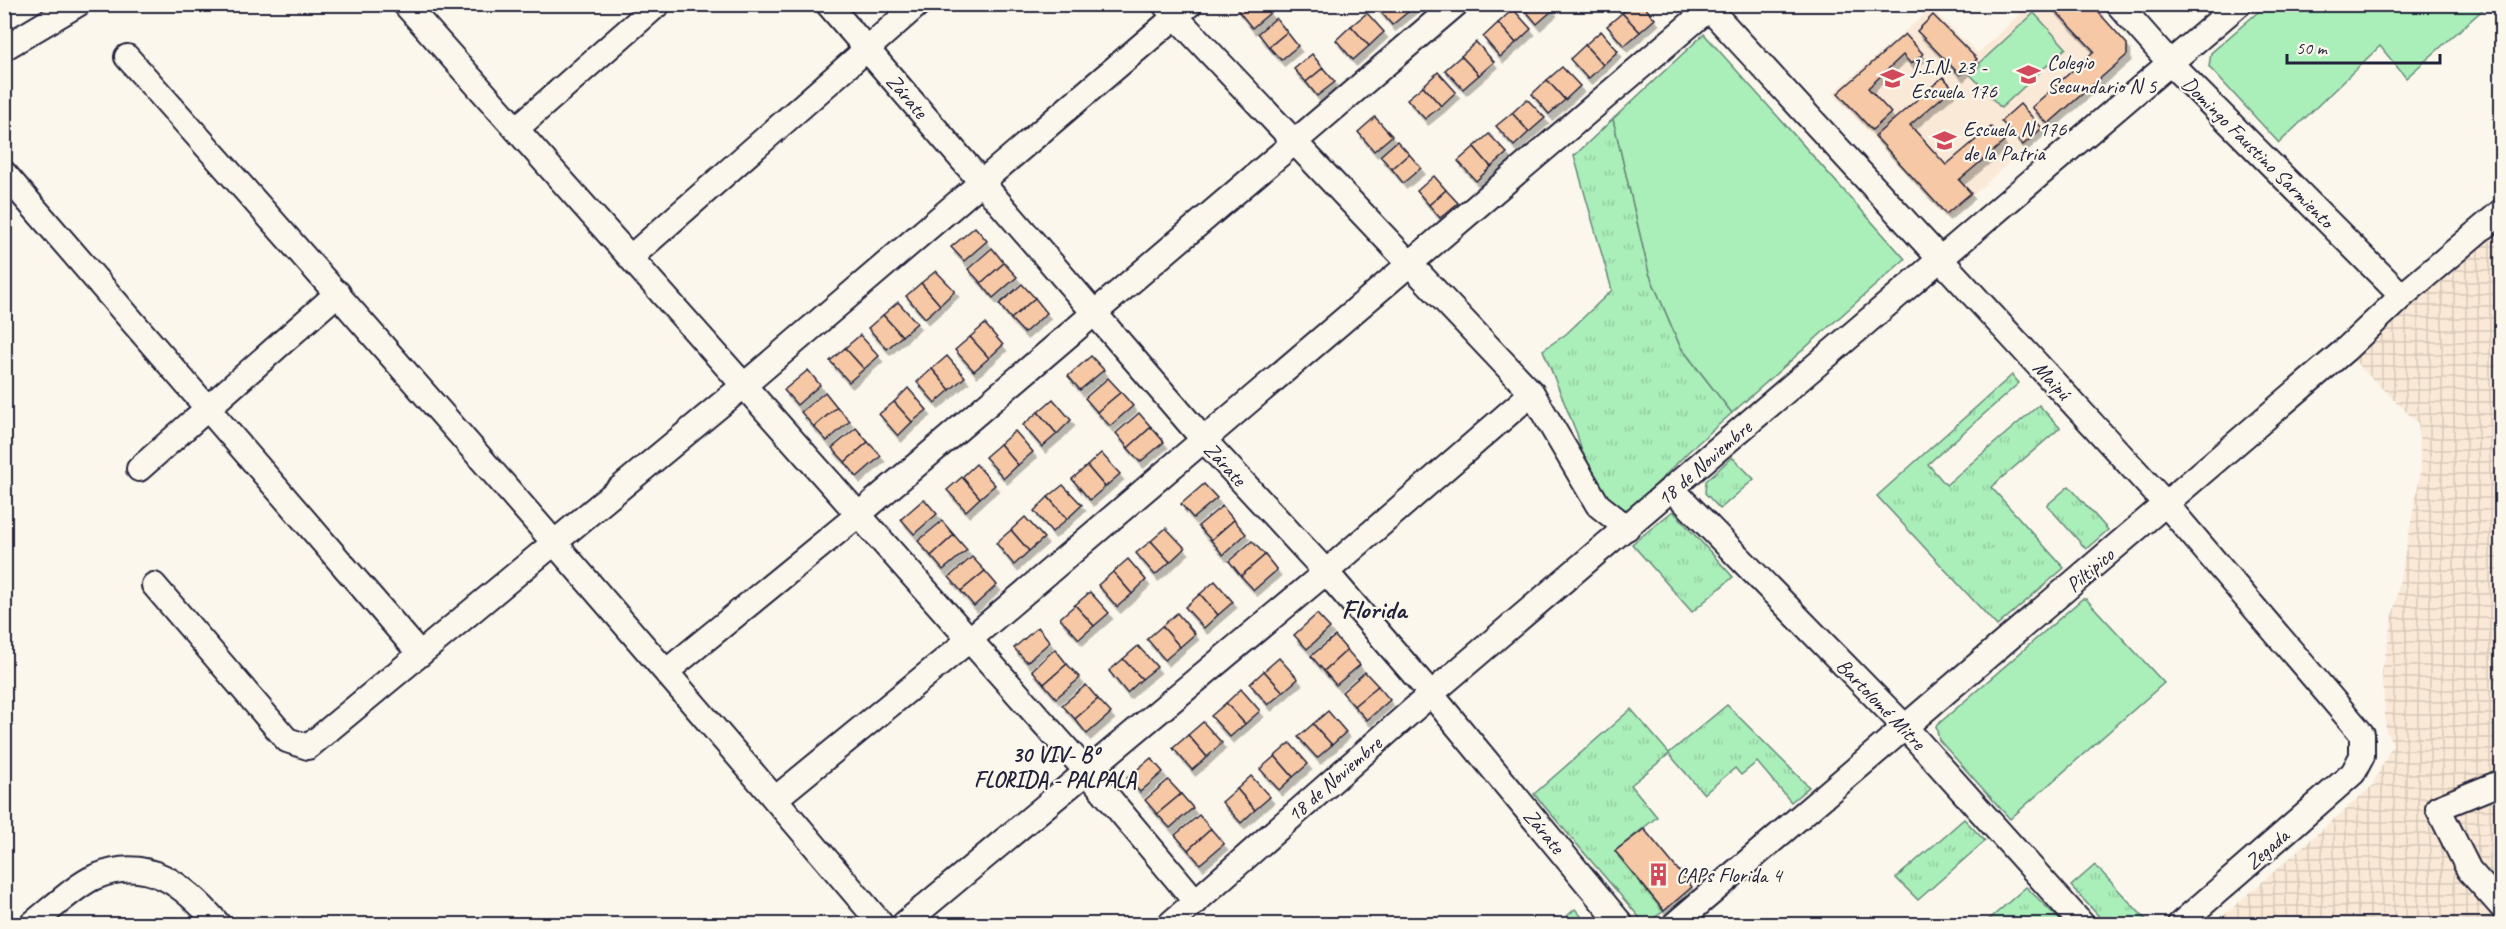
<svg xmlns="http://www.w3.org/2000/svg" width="2506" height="929" font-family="Caveat,sans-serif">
  <defs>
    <pattern id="industrial-grid" width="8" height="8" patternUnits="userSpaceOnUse" patternTransform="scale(1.5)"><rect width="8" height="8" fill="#fae9d7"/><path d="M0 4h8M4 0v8" fill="none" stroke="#d6c8b9"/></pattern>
    <pattern id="grass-tufts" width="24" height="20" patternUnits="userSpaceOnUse" patternTransform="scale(1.5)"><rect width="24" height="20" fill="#aaeeb9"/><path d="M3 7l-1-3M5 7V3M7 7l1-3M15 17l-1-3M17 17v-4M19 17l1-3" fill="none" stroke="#92cca0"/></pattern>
    <filter id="shadow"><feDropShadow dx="3.5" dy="6" stdDeviation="0" flood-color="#0004"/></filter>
  </defs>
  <rect width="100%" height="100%" fill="#fbf7ec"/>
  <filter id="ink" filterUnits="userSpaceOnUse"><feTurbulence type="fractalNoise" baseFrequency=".0167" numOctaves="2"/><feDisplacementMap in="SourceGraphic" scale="12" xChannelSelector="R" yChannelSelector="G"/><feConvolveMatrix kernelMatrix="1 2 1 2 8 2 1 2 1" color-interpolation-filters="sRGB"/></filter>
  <g filter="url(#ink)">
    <polygon fill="#fae9d7" points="2030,5 2092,5 2129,44 2128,54 1947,219 1833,93 1931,9 1978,53"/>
    <polygon fill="url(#industrial-grid)" points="2501,228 2501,924 2214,924 2372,786 2393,744 2386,731 2382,672 2421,471 2418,423 2351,358"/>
    <g fill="url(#grass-tufts)" stroke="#66887a" stroke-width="1.5">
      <polygon points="1613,119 1649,273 1680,346 1732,413 1688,452 1630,511 1609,503 1588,474 1577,434 1543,350 1566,334 1612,290 1574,156"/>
      <polygon points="2012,375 2019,383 1928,464 1946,485 2039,405 2060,428 1991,487 2064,568 1997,626 1877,496"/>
      <polygon points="1732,457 1754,479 1720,509 1705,493 1706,481"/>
      <polygon points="2069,486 2108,530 2086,549 2047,505"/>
      <polygon points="1673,511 1733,577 1692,612 1632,544"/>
      <polygon points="1727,705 1809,787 1791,802 1757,762 1741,775 1735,768 1704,794 1669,754 1631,785 1657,817 1615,851 1664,911 1645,924 1534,794 1631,709 1669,753"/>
      <polygon points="1964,819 1985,841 1918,900 1896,878"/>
      <polygon points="2095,865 2150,924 2106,924 2071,886"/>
      <polygon points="2026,887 2064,924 1984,924"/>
      <polygon points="1575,909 1588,924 1558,924"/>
    </g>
    <g fill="#aaeeb9" stroke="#66887a" stroke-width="1.5">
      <polygon points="2266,5 2266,4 2488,5 2406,78 2380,46 2279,143 2209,67 2211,53"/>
      <polygon points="2034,13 2066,48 2001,108 1969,73"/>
      <polygon points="1704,34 1905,259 1732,413 1680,346 1649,273 1613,119"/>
      <polygon points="2082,599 2086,599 2164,683 2010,819 1939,740 1936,726"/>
    </g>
    <g fill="#f6c8a5" stroke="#22223b" stroke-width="1.5" filter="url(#shadow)">
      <polygon points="1240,4 1262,4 1270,13 1252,28 1236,8"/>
      <polygon points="1401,4 1416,4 1408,12"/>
      <polygon points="1401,4 1408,12 1392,25 1375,5"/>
      <polygon points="1520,4 1548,4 1553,10 1537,24"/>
      <polygon points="1631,4 1642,4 1655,19 1640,32 1622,13"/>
      <polygon points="2049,4 2091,4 2127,44 2127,55 2048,124 2032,107 2094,51"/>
      <polygon points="1513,9 1531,29 1516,43 1498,23"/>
      <polygon points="1367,13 1384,32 1369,46 1351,26"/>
      <polygon points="1622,13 1640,32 1624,46 1607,26"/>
      <polygon points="1933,15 1977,59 1960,75 1917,31"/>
      <polygon points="1276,18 1287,32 1269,47 1258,33"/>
      <polygon points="1498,23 1516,43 1500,57 1483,37"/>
      <polygon points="1351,26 1369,46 1353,60 1336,40"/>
      <polygon points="1601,31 1618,51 1603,65 1585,45"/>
      <polygon points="1287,32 1298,46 1281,60 1269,47"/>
      <polygon points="1905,34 1923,54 1911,64 1903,55 1868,88 1891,113 1872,130 1838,93"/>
      <polygon points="1476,42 1494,62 1479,75 1461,56"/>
      <polygon points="1585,45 1603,65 1588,79 1570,59"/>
      <polygon points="1312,54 1323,68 1306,82 1294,69"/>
      <polygon points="1461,56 1479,75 1463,89 1445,70"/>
      <polygon points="1562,67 1580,86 1565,100 1547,80"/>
      <polygon points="1323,68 1335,82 1317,96 1306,82"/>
      <polygon points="1438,72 1456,92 1441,106 1423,86"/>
      <polygon points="1943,77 1953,88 1910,125 1946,165 1991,127 2004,142 1959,180 1971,193 1946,214 1875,136"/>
      <polygon points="1547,80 1565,100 1549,114 1532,94"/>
      <polygon points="1423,86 1441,106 1425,119 1407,99"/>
      <polygon points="1527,99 1545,118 1529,132 1512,113"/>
      <polygon points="2020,104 2042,128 2023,145 2001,121"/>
      <polygon points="1512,113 1529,132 1514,146 1496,126"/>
      <polygon points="1375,117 1392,136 1374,151 1358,132"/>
      <polygon points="1489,134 1507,153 1491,167 1474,147"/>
      <polygon points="1397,141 1409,154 1392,169 1380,156"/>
      <polygon points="1474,147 1491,167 1476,181 1458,161"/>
      <polygon points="1409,154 1421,168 1403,183 1392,169"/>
      <polygon points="1434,176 1446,190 1429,205 1417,191"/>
      <polygon points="1446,190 1458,203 1440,218 1429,205"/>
      <polygon points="975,227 987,241 964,261 951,247"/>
      <polygon points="992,248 1004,263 981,283 968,269"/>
      <polygon points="1004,263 1017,277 993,298 981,283"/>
      <polygon points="936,271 955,291 940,305 921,283"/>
      <polygon points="921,283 940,305 925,318 906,296"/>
      <polygon points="1022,284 1035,298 1011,319 999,304"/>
      <polygon points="1035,298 1047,313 1024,333 1011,319"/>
      <polygon points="898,302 917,323 902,336 883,315"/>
      <polygon points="883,315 902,336 887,349 868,328"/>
      <polygon points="985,324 1003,345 989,358 970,337"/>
      <polygon points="860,335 879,356 864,369 845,348"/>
      <polygon points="970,337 989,358 974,371 955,350"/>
      <polygon points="845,348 864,369 849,382 830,361"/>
      <polygon points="947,356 965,377 950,390 932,369"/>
      <polygon points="1091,356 1104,370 1080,390 1068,376"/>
      <polygon points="932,369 950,390 935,403 917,382"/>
      <polygon points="808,370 820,385 797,405 784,390"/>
      <polygon points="1108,378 1121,392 1097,412 1085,398"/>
      <polygon points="908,388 927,410 912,422 894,402"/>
      <polygon points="825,392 837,407 814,427 801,412"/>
      <polygon points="1121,392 1133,406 1110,426 1097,412"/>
      <polygon points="1053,399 1071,420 1057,434 1038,412"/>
      <polygon points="894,402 912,422 898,436 879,414"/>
      <polygon points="837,407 850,421 827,441 814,427"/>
      <polygon points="1038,412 1057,434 1042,447 1023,425"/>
      <polygon points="1139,413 1151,427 1128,448 1116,433"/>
      <polygon points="1151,427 1164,442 1140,462 1128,448"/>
      <polygon points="856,428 868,442 845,462 832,448"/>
      <polygon points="1015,431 1033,452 1018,465 1000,444"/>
      <polygon points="868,442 881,456 857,477 845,462"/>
      <polygon points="1000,444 1018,465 1004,478 985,457"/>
      <polygon points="1101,453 1120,474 1105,487 1087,466"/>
      <polygon points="976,464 995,485 980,498 962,477"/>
      <polygon points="1087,466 1105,487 1090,500 1072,479"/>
      <polygon points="962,477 980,498 966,511 947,490"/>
      <polygon points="1204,484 1217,498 1193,518 1181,504"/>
      <polygon points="1063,485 1082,505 1067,519 1048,497"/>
      <polygon points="1048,497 1067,519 1052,532 1034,511"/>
      <polygon points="924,499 937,514 914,534 901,519"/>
      <polygon points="1222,506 1234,520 1211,540 1198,526"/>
      <polygon points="1025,517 1044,538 1029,551 1011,530"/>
      <polygon points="1234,520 1246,534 1223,555 1211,540"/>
      <polygon points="942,521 954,535 931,556 918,541"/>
      <polygon points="1166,528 1185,548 1170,562 1151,541"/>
      <polygon points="1011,530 1029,551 1014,565 996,543"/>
      <polygon points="954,535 967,550 943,570 931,556"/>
      <polygon points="1151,541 1170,562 1155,575 1136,553"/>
      <polygon points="1252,541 1265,555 1241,576 1229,561"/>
      <polygon points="1265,555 1277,570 1254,590 1241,576"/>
      <polygon points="972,557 985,571 961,591 949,577"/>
      <polygon points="1128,559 1146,580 1132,594 1113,572"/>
      <polygon points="985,571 997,585 974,606 961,591"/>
      <polygon points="1113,572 1132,594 1117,607 1098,585"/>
      <polygon points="1215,581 1233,602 1218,615 1200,594"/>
      <polygon points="1090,592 1109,613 1094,626 1075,605"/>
      <polygon points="1200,594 1218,615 1204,628 1185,607"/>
      <polygon points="1075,605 1094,626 1079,639 1060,618"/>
      <polygon points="1177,613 1195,634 1180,647 1162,626"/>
      <polygon points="1317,614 1330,628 1307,649 1294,635"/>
      <polygon points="1162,626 1180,647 1165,660 1147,639"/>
      <polygon points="1038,627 1050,642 1027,662 1014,648"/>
      <polygon points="1335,636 1347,650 1324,671 1311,656"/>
      <polygon points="1138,646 1157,667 1142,679 1123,659"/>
      <polygon points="1055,649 1067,664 1044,684 1032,670"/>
      <polygon points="1347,650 1360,665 1336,685 1324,671"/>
      <polygon points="1279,658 1298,679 1283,692 1264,671"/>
      <polygon points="1123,659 1142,679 1127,693 1109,671"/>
      <polygon points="1067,664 1080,678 1056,698 1044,684"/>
      <polygon points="1264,671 1283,692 1268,705 1250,684"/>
      <polygon points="1365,672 1378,686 1354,706 1342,692"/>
      <polygon points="1086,685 1098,699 1075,719 1062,705"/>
      <polygon points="1378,686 1390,700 1367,720 1354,706"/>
      <polygon points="1241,689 1260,711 1245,724 1226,703"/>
      <polygon points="1098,699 1111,713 1087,734 1075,719"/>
      <polygon points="1226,703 1245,724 1230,737 1211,716"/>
      <polygon points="1328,711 1346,732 1332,745 1313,724"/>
      <polygon points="1203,722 1222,743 1207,757 1188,735"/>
      <polygon points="1313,724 1332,745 1317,758 1298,737"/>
      <polygon points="1188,735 1207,757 1192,770 1173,748"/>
      <polygon points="1290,743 1308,764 1293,777 1275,756"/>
      <polygon points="1275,756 1293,777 1279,790 1260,769"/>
      <polygon points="1151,758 1163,772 1140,792 1127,778"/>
      <polygon points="1251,776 1270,797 1255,810 1237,789"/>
      <polygon points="1168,780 1181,794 1157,814 1145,800"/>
      <polygon points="1237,789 1255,810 1241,823 1222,802"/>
      <polygon points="1181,794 1193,808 1170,828 1157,814"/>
      <polygon points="1199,815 1211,829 1188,850 1175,835"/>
      <polygon points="1211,829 1224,844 1200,864 1188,850"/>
      <polygon points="1644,829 1692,887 1664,911 1615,851"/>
    </g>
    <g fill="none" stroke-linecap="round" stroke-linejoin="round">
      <defs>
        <g id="minor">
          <polyline points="405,4 1088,773 1196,902"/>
          <polyline points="828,4 1203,439 1326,572 1431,694 1621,924"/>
          <polyline points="1705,4 2166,504 2362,734 2362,756 2353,773 2180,924"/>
          <polyline points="2118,4 2171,64 2402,296"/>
          <polyline points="1165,5 1532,393 1598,505 1627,528"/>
          <polyline points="4,48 78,4"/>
          <path d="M 127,57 C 382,343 634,632 881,924"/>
          <polyline points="516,129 658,4"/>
          <polyline points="4,173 420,654"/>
          <polyline points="631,257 918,4"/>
          <polyline points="139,469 338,293"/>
          <polyline points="1673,490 1905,727 2082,924"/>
          <polyline points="154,585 287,740 308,747 742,387 1190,4"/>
          <polyline points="667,671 858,515 1456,4"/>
          <polyline points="2502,782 2438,808 2469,870 2502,907"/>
          <polyline points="775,799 969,640 1714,4"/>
          <path d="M 32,924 C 49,911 76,885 95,877 C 148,854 185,886 218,924"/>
          <polyline points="904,924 1326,572 1532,393"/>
          <polyline points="1170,924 1431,694 2239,4"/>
          <polyline points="1675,924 2345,350 2402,296 2502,211"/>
        </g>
      </defs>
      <use href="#minor" stroke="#22223b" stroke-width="28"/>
      <use href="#minor" stroke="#fbf7ec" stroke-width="24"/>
    </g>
  </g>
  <defs>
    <symbol id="school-bare" viewBox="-9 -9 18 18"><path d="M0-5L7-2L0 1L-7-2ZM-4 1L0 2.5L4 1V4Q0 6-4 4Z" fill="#d1495b" stroke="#fbf7ec" stroke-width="2.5" paint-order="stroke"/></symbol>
    <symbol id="building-bare" viewBox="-9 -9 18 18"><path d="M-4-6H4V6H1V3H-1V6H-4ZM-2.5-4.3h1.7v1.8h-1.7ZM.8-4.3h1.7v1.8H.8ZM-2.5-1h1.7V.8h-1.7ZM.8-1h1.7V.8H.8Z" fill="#d1495b" stroke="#fbf7ec" stroke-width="2.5" paint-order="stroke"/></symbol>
  </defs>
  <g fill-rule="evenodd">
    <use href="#school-bare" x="2012" y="58" width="33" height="33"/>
    <use href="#school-bare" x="1876" y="62" width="33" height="33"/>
    <use href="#school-bare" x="1928" y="124" width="33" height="33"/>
    <use href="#building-bare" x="1642" y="858" width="33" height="33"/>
  </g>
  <g text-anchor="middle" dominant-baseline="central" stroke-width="4.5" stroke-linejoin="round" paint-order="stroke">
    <g font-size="21" fill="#22223b" stroke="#fbf7ec" text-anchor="start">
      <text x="2047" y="62">Colegio<tspan x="2047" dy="24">Secundario N 5</tspan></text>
      <text x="1911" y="67">J.I.N. 23 -<tspan x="1911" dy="24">Escuela 176</tspan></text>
      <text x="1963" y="129">Escuela N 176<tspan x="1963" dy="24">de la Patria</tspan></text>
      <text x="1676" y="875">CAPs Florida 4</text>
    </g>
    <g font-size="21" fill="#22223b" stroke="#fbf7ec">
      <text transform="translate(907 96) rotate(49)">Zárate</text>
      <text transform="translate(2258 152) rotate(45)">Domingo Faustino Sarmiento</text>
      <text transform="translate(2052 380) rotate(47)">Maipú</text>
      <text transform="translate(1704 463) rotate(-41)">18 de Noviembre</text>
      <text transform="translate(1225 464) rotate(47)">Zárate</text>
      <text transform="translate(2090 570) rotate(-41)">Piltipico</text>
      <text transform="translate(1881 704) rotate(46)">Bartolomé Mitre</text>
      <text transform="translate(1334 779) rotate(-41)">18 de Noviembre</text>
      <text transform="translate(1544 831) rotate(50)">Zárate</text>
      <text transform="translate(2267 849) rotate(-41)">Zegada</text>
    </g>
    <g font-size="22" font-weight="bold" fill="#22223b" stroke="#fbf7ec">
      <text x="1055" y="755">30 VIV- Bº<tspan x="1055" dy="25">FLORIDA - PALPALA</tspan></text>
    </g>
    <g font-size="27" font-weight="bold" fill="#22223b" stroke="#fbf7ec">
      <text x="1374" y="609">Florida</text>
    </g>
  </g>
  <rect width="2506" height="929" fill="none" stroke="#fbf7ec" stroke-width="24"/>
  <rect x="12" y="12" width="2482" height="905" fill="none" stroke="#22223b" stroke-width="2" filter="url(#ink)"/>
  <path d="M2287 54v9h153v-9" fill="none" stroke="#22223b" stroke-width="3"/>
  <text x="2296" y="54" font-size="18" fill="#22223b" stroke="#fbf7ec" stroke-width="4.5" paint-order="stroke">50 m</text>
</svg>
